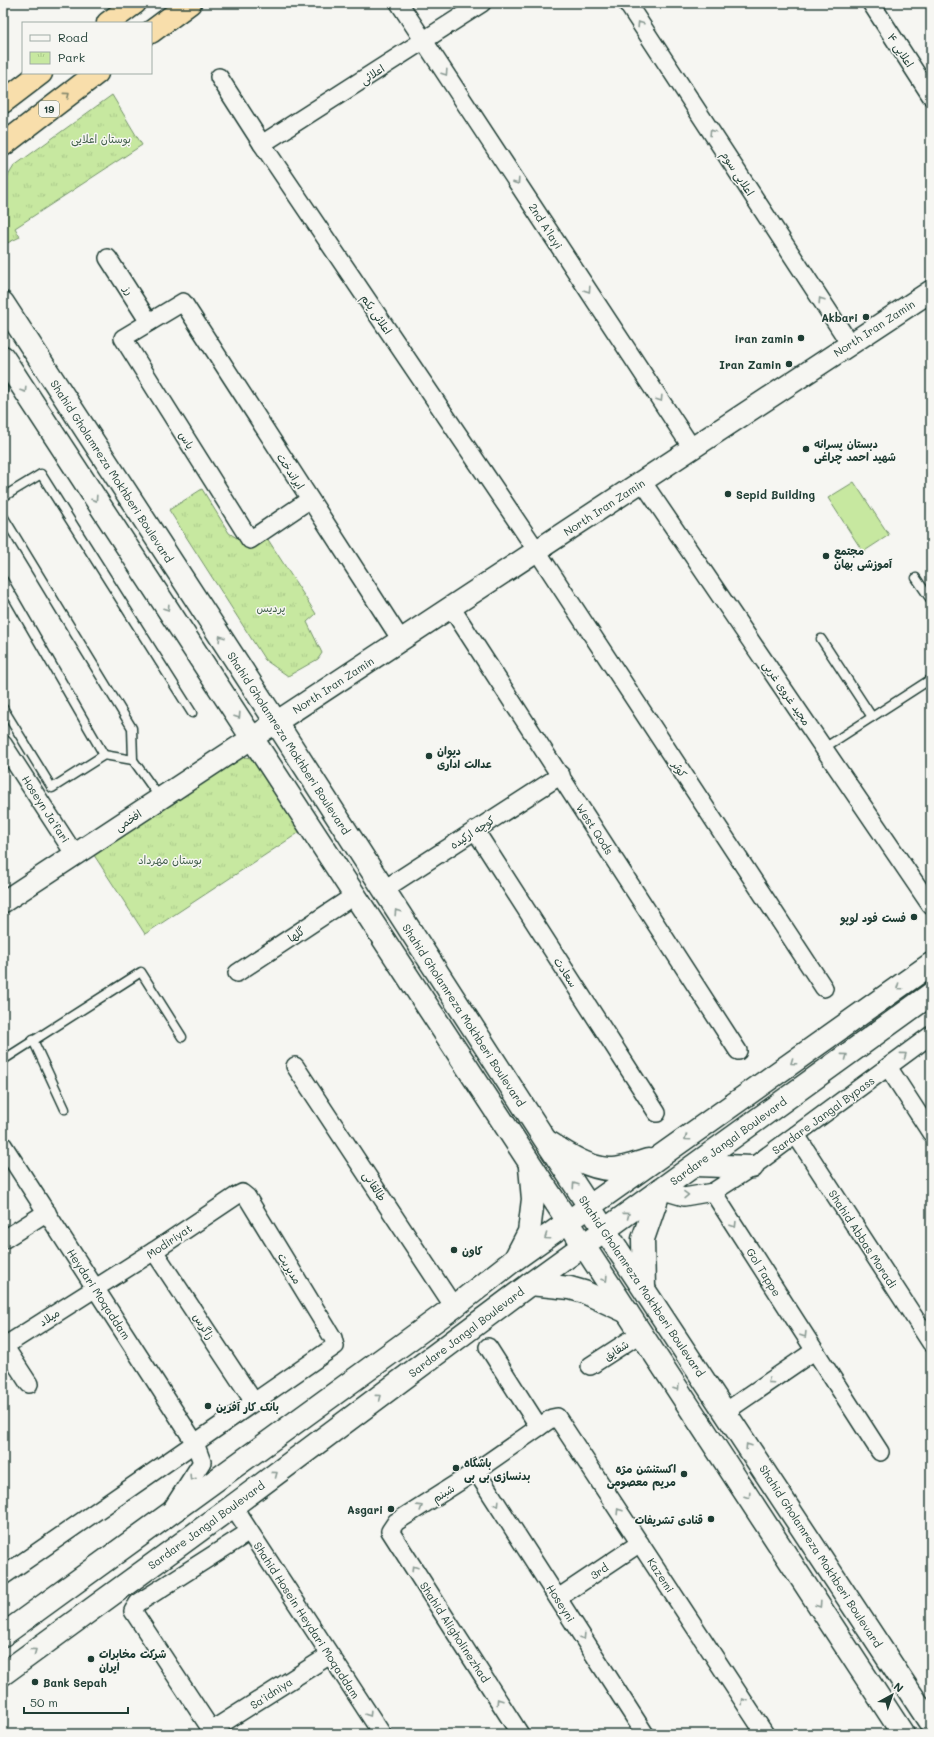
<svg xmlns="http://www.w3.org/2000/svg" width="934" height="1737" font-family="Mali,'Playpen Sans Arabic',sans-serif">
  <defs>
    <pattern id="park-tufts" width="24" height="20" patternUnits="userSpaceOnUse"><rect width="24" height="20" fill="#c7e8a0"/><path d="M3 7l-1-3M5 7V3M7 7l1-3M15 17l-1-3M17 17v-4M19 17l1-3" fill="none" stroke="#aac88a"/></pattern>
  </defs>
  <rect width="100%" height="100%" fill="#f6f6f2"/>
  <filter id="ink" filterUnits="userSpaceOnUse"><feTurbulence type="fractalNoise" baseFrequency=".025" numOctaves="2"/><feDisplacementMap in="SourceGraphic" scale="8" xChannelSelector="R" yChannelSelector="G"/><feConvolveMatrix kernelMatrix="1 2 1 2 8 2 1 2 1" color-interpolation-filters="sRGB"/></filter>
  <g filter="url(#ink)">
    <polygon fill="#c7e8a0" stroke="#73926a" points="854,482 889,535 863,552 828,498"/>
    <g fill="url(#park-tufts)" stroke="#73926a">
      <polygon points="112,95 142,145 15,228 20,237 3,245 3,184 14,166"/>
      <polygon points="202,489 229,533 251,547 267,538 316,614 307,622 322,653 318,659 288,676 265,660 169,510"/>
      <polygon points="239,756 251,758 300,832 145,934 92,852"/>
    </g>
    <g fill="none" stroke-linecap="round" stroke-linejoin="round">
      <defs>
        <g id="service">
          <polyline points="3,390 3,389"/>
          <polyline points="3,497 41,474 192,713"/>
          <polyline points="3,516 132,728 133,760 160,798"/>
          <polyline points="916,578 931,600"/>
          <polyline points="3,580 104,755"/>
          <polyline points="821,639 872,717"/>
          <polyline points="3,708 52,788 104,755 133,760"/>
          <polyline points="824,748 931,679"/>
          <polyline points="33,1040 65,1109"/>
          <polyline points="3,1060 141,972 182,1037"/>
        </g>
        <g id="minor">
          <polyline points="399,3 692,448"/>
          <polyline points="627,3 850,344"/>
          <polyline points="871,3 931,96"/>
          <polyline points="219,77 262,144 537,551 824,988"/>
          <polyline points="262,144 482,3"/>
          <polyline points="108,258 149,322"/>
          <polyline points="642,481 931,906"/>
          <polyline points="309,500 250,540 123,338 183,302 401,640"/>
          <polyline points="451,607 738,1051"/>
          <polyline points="3,744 75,855"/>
          <polyline points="475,830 657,1113"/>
          <polyline points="383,890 561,775"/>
          <polyline points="237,973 355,895"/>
          <polyline points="295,1066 454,1307"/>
          <polyline points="888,1067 931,1133"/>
          <polyline points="796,1135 931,1343"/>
          <polyline points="3,1145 195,1443 202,1462 171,1510"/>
          <polyline points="660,1190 684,1197 713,1192 752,1167 931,1035"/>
          <polyline points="713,1192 880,1452"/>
          <polyline points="3,1240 47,1212"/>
          <polyline points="154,1251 254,1402"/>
          <polyline points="3,1344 29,1384"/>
          <polyline points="3,1347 154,1251 236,1196 242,1193 247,1197 333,1338 335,1346 3,1576"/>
          <polyline points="488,1347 539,1427"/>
          <polyline points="590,1366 641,1333"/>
          <polyline points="725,1412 814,1351"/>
          <polyline points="476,1471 645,1734"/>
          <polyline points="233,1506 382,1734"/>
          <polyline points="558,1598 640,1543"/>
          <polyline points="212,1730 330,1655"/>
          <polyline points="214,1734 133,1611 138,1603 249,1532"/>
          <polyline points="520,1734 390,1531 396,1522 476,1471 552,1418 557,1417 765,1734"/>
        </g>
        <polyline id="tertiary" points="3,902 931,291"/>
        <g id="secondary">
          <polyline points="3,303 276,722 544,1138 931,1724"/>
          <polyline points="3,357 903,1734"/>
          <path d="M 550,1143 C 567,1154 588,1168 609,1169 C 619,1170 638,1163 648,1160"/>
          <polyline points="696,1165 752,1167"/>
          <polyline points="516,1257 529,1232 533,1199 530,1167"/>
          <polyline points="530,1284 570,1288 584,1292 627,1312"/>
          <polyline points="644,1288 643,1239 660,1190"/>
          <polyline points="3,1635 454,1307 514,1260 931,964"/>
          <polyline points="3,1674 233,1506 530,1284 931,994"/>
        </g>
        <g id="trunk">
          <polyline points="108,23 135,3"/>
          <polyline points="151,32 190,3"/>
          <polyline points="3,102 41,73"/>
          <polyline points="3,145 97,73"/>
        </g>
      </defs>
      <use href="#service" stroke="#1f3d34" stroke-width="11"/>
      <use href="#minor" stroke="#1f3d34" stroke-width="20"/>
      <use href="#tertiary" stroke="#1f3d34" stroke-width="24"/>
      <use href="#secondary" stroke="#1f3d34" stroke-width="25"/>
      <use href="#trunk" stroke="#1f3d34" stroke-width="25"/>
      <use href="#service" stroke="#f6f6f2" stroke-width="8"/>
      <use href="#minor" stroke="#f6f6f2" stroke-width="17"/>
      <use href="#tertiary" stroke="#f6f6f2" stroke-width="21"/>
      <use href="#secondary" stroke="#f6f6f2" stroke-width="22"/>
      <use href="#trunk" stroke="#f8deab" stroke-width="22"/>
    </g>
    <defs><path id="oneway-chevron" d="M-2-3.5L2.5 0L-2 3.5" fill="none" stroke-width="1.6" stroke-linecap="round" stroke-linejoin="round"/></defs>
    <g stroke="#8a9a93">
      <use href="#oneway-chevron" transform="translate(640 24) rotate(-123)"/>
      <use href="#oneway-chevron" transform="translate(445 73) rotate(57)"/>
      <use href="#oneway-chevron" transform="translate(712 132) rotate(-123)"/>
      <use href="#oneway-chevron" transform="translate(517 182) rotate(57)"/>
      <use href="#oneway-chevron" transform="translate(588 290) rotate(57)"/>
      <use href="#oneway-chevron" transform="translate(821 300) rotate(-123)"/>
      <use href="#oneway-chevron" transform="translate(24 390) rotate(57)"/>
      <use href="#oneway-chevron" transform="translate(660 399) rotate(57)"/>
      <use href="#oneway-chevron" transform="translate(95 499) rotate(57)"/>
      <use href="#oneway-chevron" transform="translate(167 608) rotate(57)"/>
      <use href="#oneway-chevron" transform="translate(221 638) rotate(-123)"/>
      <use href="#oneway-chevron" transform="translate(238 716) rotate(57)"/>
      <use href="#oneway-chevron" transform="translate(397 912) rotate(-123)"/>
      <use href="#oneway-chevron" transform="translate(899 987) rotate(145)"/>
      <use href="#oneway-chevron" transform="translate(904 1055) rotate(-36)"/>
      <use href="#oneway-chevron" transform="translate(845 1056) rotate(-36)"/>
      <use href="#oneway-chevron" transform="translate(793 1062) rotate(145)"/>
      <use href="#oneway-chevron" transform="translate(687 1138) rotate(145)"/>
      <use href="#oneway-chevron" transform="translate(575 1185) rotate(-124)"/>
      <use href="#oneway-chevron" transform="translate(686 1195) rotate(-1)"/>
      <use href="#oneway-chevron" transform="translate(627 1215) rotate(-37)"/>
      <use href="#oneway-chevron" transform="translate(734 1225) rotate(58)"/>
      <use href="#oneway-chevron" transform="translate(547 1237) rotate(145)"/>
      <use href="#oneway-chevron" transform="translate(605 1279) rotate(57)"/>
      <use href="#oneway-chevron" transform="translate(804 1335) rotate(58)"/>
      <use href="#oneway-chevron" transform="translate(770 1381) rotate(146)"/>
      <use href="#oneway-chevron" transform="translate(677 1388) rotate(57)"/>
      <use href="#oneway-chevron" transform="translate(379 1397) rotate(-37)"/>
      <use href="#oneway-chevron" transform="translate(748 1446) rotate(-123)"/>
      <use href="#oneway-chevron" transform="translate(275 1474) rotate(-37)"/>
      <use href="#oneway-chevron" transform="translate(192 1478) rotate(123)"/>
      <use href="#oneway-chevron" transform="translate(748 1496) rotate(57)"/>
      <use href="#oneway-chevron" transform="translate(497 1504) rotate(57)"/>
      <use href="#oneway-chevron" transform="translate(420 1507) rotate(-32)"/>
      <use href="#oneway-chevron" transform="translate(619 1511) rotate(-123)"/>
      <use href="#oneway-chevron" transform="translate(414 1568) rotate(-123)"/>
      <use href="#oneway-chevron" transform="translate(819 1605) rotate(57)"/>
      <use href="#oneway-chevron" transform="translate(583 1637) rotate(57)"/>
      <use href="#oneway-chevron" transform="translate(34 1651) rotate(-36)"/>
      <use href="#oneway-chevron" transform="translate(499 1701) rotate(-123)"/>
      <use href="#oneway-chevron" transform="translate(744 1701) rotate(-123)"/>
      <use href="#oneway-chevron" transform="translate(369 1714) rotate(57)"/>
    </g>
    <use stroke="#81856a" href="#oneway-chevron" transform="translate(67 95) rotate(-37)"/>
  </g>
  <g fill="#1f3d34" stroke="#f6f6f2" stroke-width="1.5">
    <circle cx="866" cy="317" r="4"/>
    <circle cx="801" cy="338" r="4"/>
    <circle cx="789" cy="364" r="4"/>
    <circle cx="806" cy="449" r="4"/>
    <circle cx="728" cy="494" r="4"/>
    <circle cx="826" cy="556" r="4"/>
    <circle cx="429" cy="756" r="4"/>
    <circle cx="914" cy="917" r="4"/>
    <circle cx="454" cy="1250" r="4"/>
    <circle cx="208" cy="1406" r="4"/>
    <circle cx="456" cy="1468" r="4"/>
    <circle cx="684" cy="1474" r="4"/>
    <circle cx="391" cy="1509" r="4"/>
    <circle cx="711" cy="1519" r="4"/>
    <circle cx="91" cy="1659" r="4"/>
    <circle cx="35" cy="1682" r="4"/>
  </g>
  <g text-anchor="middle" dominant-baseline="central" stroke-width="3" stroke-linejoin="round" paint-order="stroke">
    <rect fill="#f6f6f2" stroke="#60746d" stroke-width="1" x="39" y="101" width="20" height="16" rx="3"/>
    <g font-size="10" font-weight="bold" fill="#1f3d34">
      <text x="49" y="109">19</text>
    </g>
    <g font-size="11" fill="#1f3d34" stroke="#f6f6f2">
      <text transform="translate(901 50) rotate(57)">اعلایی ۴</text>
      <text transform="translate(372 74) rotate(-33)">اعلائی</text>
      <text transform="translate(738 173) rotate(57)">اعلایی سوم</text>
      <text transform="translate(546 226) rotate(57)">2nd A'layi</text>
      <text transform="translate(129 290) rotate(57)">رز</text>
      <text transform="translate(377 314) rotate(56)">اعلائی یکم</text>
      <text transform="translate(874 328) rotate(-33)">North Iran Zamin</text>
      <text transform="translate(187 440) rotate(58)">یاس</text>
      <text transform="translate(112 471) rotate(57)">Shahid Gholamreza Mokhberi Boulevard</text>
      <text transform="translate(291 471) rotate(57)">ایراندخت</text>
      <text transform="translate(604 507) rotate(-33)">North Iran Zamin</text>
      <text transform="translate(333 685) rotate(-33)">North Iran Zamin</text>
      <text transform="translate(787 693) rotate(56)">مجید غروی غربی</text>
      <text transform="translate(289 743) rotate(57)">Shahid Gholamreza Mokhberi Boulevard</text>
      <text transform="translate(680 769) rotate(57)">کوثر</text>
      <text transform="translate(46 809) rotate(57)">Hoseyn Ja'fari</text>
      <text transform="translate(128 820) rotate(-33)">افخمی</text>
      <text transform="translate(595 829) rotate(57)">West Qods</text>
      <text transform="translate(472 832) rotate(-33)">کوچه ارکیده</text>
      <text transform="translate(296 934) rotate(-34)">گلها</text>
      <text transform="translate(566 972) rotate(57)">سعادت</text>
      <text transform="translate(464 1015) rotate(57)">Shahid Gholamreza Mokhberi Boulevard</text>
      <text transform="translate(823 1115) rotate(-36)">Sardare Jangal Bypass</text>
      <text transform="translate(728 1141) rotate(-36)">Sardare Jangal Boulevard</text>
      <text transform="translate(375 1186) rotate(57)">طالقانی</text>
      <text transform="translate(863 1239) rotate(57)">Shahid Abbas Moradi</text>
      <text transform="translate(169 1241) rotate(-34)">Modiriyat</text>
      <text transform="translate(290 1268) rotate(58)">مدیریت</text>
      <text transform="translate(764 1272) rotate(58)">Gol Tappe</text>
      <text transform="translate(642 1286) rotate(56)">Shahid Gholamreza Mokhberi Boulevard</text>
      <text transform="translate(99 1294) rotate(57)">Heydari Moqaddam</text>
      <text transform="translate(49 1317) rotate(-33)">میلاد</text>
      <text transform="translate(204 1326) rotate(57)">زاگرس</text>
      <text transform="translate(466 1332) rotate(-37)">Sardare Jangal Boulevard</text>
      <text transform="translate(616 1350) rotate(-34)">شقایق</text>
      <text transform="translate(443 1493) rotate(-32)">شبنم</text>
      <text transform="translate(206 1525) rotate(-36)">Sardare Jangal Boulevard</text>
      <text transform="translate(821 1556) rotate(57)">Shahid Gholamreza Mokhberi Boulevard</text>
      <text transform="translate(599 1571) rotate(-34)">3rd</text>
      <text transform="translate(661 1575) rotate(57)">Kazemi</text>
      <text transform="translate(561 1603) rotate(57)">Hoseyni</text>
      <text transform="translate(307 1620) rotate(57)">Shahid Hosein Heydari Moqaddam</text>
      <text transform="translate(455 1632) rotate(57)">Shahid Aligholinezhad</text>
      <text transform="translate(271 1693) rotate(-33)">Sa'idniya</text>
    </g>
    <g font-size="11" fill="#415f4a" stroke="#f6f6f2">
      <text x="101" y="138">بوستان اعلایی</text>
      <text x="271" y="607">پردیس</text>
      <text x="170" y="859">بوستان مهرداد</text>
    </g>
    <g font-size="11" font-weight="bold" fill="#1f3d34" stroke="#f6f6f2" text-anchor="start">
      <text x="858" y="317" text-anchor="end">Akbari</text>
      <text x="793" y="338" text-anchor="end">iran zamin</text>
      <text x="781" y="364" text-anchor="end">Iran Zamin</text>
      <text x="814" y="443">دبستان پسرانه<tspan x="814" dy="13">شهید احمد چراغی</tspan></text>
      <text x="736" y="494">Sepid Building</text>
      <text x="834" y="550">مجتمع<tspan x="834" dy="13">آموزشی بهان</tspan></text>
      <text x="437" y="750">دیوان<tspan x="437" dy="13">عدالت اداری</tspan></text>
      <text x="906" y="917" text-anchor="end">فست فود لوپو</text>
      <text x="462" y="1250">کاون</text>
      <text x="216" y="1406">بانک کار آفرین</text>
      <text x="464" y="1462">باشگاه<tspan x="464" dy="13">بدنسازی بی بی</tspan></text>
      <text x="676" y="1468" text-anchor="end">اکستنشن مژه<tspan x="676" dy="13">مریم معصومی</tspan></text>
      <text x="383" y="1509" text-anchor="end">Asgari</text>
      <text x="703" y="1519" text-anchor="end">قنادی تشریفات</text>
      <text x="99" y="1653">شرکت مخابرات<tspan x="99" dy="13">ایران</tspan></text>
      <text x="43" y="1682">Bank Sepah</text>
    </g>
  </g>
  <rect width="934" height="1737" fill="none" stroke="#f6f6f2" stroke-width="16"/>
  <rect x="8" y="8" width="918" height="1721" fill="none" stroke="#1f3d34" stroke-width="1.5" filter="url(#ink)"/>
  <rect x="22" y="22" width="130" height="52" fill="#f6f6f2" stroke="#a0aca6"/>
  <rect x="30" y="35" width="20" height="6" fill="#f6f6f2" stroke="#a0aca6"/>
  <text x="58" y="42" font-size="12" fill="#1f3d34">Road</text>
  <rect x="30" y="52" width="20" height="12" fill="url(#park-tufts)" stroke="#a0aca6"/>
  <text x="58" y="62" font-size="12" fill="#1f3d34">Park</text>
  <g transform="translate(892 1695) rotate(40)" stroke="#f6f6f2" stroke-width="3" paint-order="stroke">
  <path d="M0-3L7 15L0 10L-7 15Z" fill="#1f3d34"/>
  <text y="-6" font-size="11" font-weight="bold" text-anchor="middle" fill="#1f3d34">N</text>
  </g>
  <path d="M24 1707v6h104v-6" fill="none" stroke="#1f3d34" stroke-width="2"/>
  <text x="30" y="1707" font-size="12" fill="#1f3d34" stroke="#f6f6f2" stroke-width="3" paint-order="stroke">50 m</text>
</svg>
